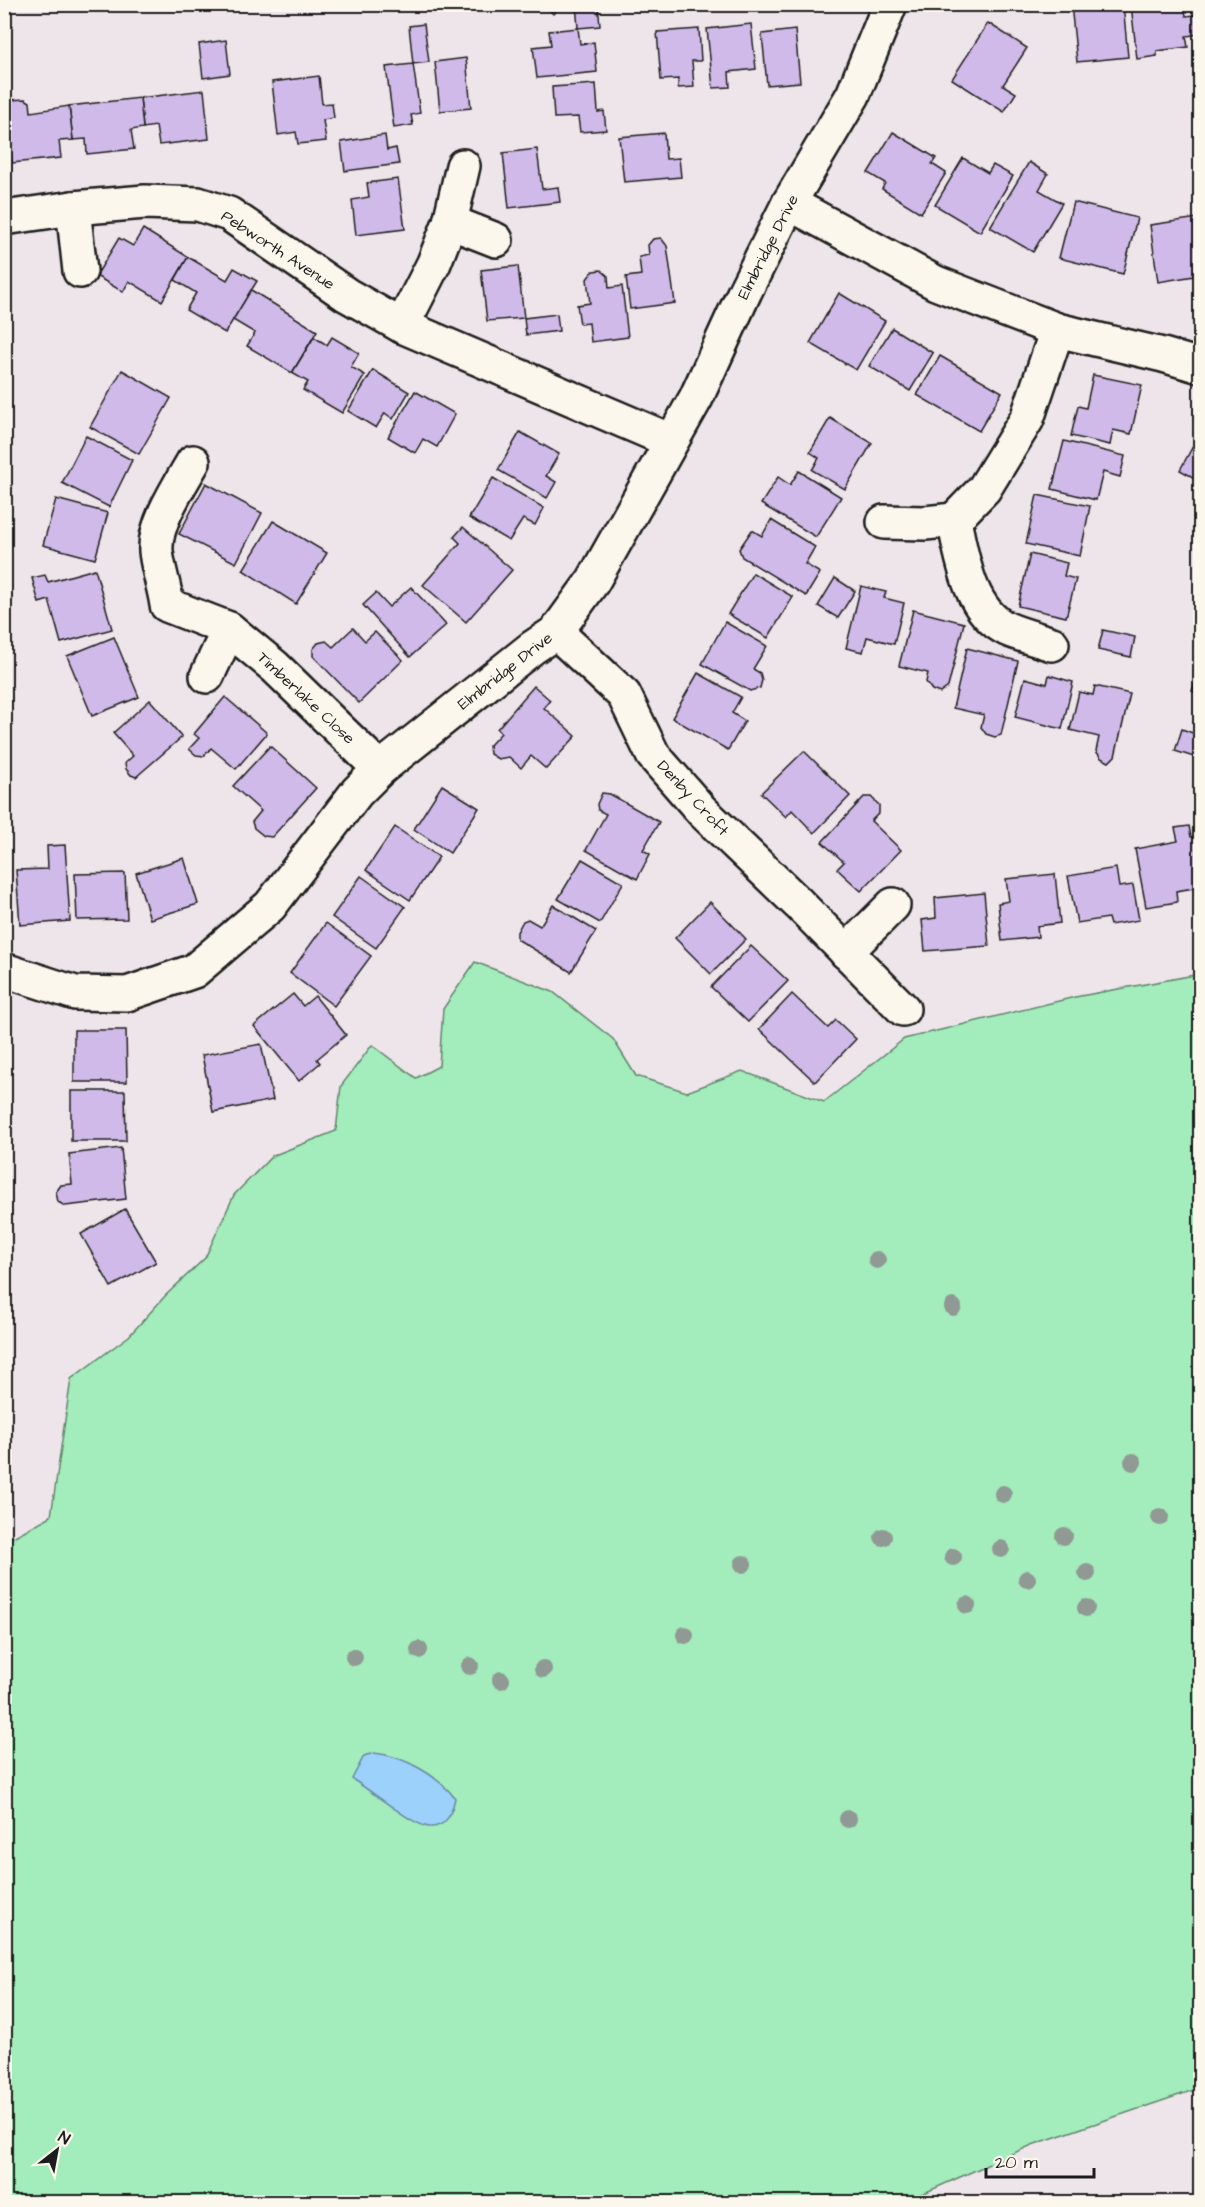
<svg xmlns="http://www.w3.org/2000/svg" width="1205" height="2207" font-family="'Architects Daughter',sans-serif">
  <rect width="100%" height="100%" fill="#eee5eb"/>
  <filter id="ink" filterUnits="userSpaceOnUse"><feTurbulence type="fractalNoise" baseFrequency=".0167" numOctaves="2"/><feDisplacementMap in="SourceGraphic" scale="12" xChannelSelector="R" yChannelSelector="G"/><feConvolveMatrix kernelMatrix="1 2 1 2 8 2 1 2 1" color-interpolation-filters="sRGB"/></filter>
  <g filter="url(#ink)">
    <polygon fill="#a3ecbb" stroke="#60846c" stroke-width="1.5" points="475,962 553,992 613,1039 636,1076 687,1092 742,1071 824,1102 904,1039 1075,997 1200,974 1200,2088 1032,2145 904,2202 5,2202 4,1542 51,1516 71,1379 129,1336 166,1295 205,1258 234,1195 272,1156 336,1131 341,1086 372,1045 416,1078 439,1066 443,1009"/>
    <path fill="#9cd1fb" stroke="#6989a2" stroke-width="1.5" d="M 374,1753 C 404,1756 437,1775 455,1798 C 452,1812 447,1828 429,1827 C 412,1825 369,1789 352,1779 L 364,1756 Z"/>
    <g fill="#d0bae9" stroke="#1c1c1c" stroke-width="1.5">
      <polygon points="544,4 562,4 553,14"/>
      <polygon points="576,4 598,4 600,26 578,28"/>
      <polygon points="1071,4 1123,4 1128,57 1077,62"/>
      <polygon points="1131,4 1184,4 1186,16 1195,15 1200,17 1200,32 1199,34 1186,36 1188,47 1157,51 1157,56 1137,59"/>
      <polygon points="988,23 1027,48 1003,85 1016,93 1004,112 952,79"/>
      <polygon points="424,24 429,62 413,64 409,26"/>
      <polygon points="751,24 756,69 729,72 730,87 713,88 707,29"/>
      <polygon points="578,28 580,44 594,42 597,72 537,78 533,47 551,45 549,31"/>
      <polygon points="699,29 701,61 692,61 694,87 678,88 678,79 661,80 657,32"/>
      <polygon points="795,30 800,82 767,85 762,34"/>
      <polygon points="226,40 230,74 203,78 199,44"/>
      <polygon points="466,58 471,108 440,111 435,62"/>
      <polygon points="413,64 420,113 411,115 413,125 394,128 386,67"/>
      <polygon points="319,76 322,104 332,103 334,118 323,120 326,141 298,144 296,132 278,135 272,82"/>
      <polygon points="596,84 598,112 604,111 606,130 580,132 578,117 554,118 552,87"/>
      <polygon points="204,90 209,139 159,145 156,126 143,128 140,98"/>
      <polygon points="140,98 143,128 131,130 134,149 87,154 86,139 73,140 69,106"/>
      <polygon points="25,99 30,102 31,112 69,106 73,140 59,141 61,158 12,163 4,105 10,100"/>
      <polygon points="893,132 936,158 932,164 946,173 921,213 882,189 885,183 868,173"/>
      <polygon points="664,133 666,159 679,158 681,177 624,182 619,137"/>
      <polygon points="385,135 387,150 396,148 399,164 345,171 341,142"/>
      <polygon points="537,149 542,189 558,187 560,202 509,208 503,153"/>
      <polygon points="963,158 988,173 993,165 1013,176 980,232 935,205"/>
      <polygon points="1029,162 1048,174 1039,190 1062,203 1033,252 990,227"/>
      <polygon points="398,179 405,229 356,235 352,200 369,197 367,183"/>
      <polygon points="1073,202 1137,218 1123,274 1059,258"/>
      <polygon points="1198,218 1200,234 1200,275 1158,282 1150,225"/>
      <polygon points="143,229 188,257 162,301 129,281 123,292 96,276 119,238 133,246"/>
      <polygon points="661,238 667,246 675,303 630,309 626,277 641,275 639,257 649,255 648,245 653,239"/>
      <polygon points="188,257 227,280 234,268 257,281 225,333 186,310 196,293 175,280"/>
      <polygon points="518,266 524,318 487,321 481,270"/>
      <polygon points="601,270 608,276 609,288 622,286 628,337 591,342 589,323 580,324 577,305 590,303 587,279 593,271"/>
      <polygon points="251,290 317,331 292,373 247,346 255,333 233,320"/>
      <polygon points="839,293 885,321 856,370 810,343"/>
      <polygon points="557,314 559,331 526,335 524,318"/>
      <polygon points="892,328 933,353 910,391 869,366"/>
      <polygon points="314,337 327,345 332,337 359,353 351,367 365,375 342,413 303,390 308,382 292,373"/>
      <polygon points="940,356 1002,392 979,431 917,395"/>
      <polygon points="122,370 171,398 139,454 90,427"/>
      <polygon points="373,370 409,392 393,419 385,413 376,428 348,411"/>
      <polygon points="1093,375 1142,385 1131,434 1113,430 1110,445 1071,436 1078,406 1086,408"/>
      <polygon points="415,391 455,414 437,447 423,439 415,453 388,437"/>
      <polygon points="830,418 872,443 845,489 812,470 819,458 810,452"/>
      <polygon points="520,432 559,454 546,476 556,482 547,498 498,470"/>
      <polygon points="1200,433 1200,481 1180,470"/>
      <polygon points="86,436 132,460 109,507 62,483"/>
      <polygon points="1064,441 1125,456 1120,477 1103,472 1096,500 1052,489"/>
      <polygon points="799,471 841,497 816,537 761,504 778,477 790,485"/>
      <polygon points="493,478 544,508 535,525 523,519 509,541 469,518"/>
      <polygon points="206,483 262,513 236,563 179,534"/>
      <polygon points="1037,495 1090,506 1080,556 1026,544"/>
      <polygon points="56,499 108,513 95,559 43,545"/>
      <polygon points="771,520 815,547 805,564 820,573 806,596 742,557 739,549 752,530 762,536"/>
      <polygon points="273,521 327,553 296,604 243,570"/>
      <polygon points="463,527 512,570 466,622 423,585 460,543 454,537"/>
      <polygon points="1030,554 1067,563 1064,576 1076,579 1066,617 1018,606"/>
      <polygon points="95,569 112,629 61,643 49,600 39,603 32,578 45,575 48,582"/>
      <polygon points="753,573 793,597 768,638 728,614"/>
      <polygon points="835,578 855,591 838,618 818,606"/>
      <polygon points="861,586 886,592 884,598 904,603 894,644 867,637 863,652 846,648"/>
      <polygon points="411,587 446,625 410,657 363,605 376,593 389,607"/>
      <polygon points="913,610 964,623 948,687 940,693 932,690 926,682 928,673 899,666"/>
      <polygon points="725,622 767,646 753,669 760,673 762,680 760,688 750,691 702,664"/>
      <polygon points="353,628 365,641 375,632 403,660 359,703 313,656 313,649 318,643 326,641 333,647"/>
      <polygon points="1103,630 1135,637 1131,657 1098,650"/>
      <polygon points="114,637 139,697 92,716 67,656"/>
      <polygon points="967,648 1018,661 1001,735 995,737 986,734 981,727 984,715 953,708"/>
      <polygon points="698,673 741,697 732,713 745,721 728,750 672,718"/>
      <polygon points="1198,674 1200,675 1200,694 1192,691"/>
      <polygon points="1049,675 1073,682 1062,729 1015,717 1025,678 1047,684"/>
      <polygon points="534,686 550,700 544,708 576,736 546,769 531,756 521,768 509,757 498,759 490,754 489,746 501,733 497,729"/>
      <polygon points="1095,686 1130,694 1115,756 1109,762 1101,758 1096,751 1099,737 1070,730 1079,692 1093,695"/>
      <polygon points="225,697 267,733 236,769 211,748 204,756 196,755 189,749 199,738 194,734"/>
      <polygon points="150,700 182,737 136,777 131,775 126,769 125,763 133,756 113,733"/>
      <polygon points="1200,728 1200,759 1175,751 1182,729 1198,735"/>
      <polygon points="270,746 316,788 272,837 264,836 254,828 252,822 261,811 233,786"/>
      <polygon points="804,751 850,796 814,833 792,810 786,817 761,793"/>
      <polygon points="442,785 479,808 450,853 414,829"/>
      <polygon points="602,793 610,794 659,822 643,850 650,854 637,879 586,850 606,814 598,810 597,804"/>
      <polygon points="864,797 871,797 879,805 879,813 871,821 901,850 861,891 837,869 844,862 822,842"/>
      <polygon points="1189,826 1191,837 1198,836 1200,847 1200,887 1176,891 1177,902 1146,907 1135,849 1178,841 1175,828"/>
      <polygon points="395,827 439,857 410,900 366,870"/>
      <polygon points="65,845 70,921 20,925 16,870 48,869 47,846"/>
      <polygon points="184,858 198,904 150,919 136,873"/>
      <polygon points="582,859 623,883 600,923 558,899"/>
      <polygon points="1116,868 1119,887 1133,885 1139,920 1110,925 1108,918 1077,923 1068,876"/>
      <polygon points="125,873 127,919 77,920 75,874"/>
      <polygon points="1055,874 1060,923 1037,926 1038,937 1002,941 998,903 1009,901 1006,879"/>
      <polygon points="361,876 405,907 376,948 332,917"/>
      <polygon points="984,893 989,946 925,951 922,920 936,918 935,898"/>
      <polygon points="710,902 746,939 711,974 675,938"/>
      <polygon points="553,905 596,931 571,972 517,939 517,932 523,921 528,919 540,926"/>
      <polygon points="326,923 371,956 334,1006 290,973"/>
      <polygon points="751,946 788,981 748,1022 711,987"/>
      <polygon points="293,994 303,1006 315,996 346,1035 317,1059 320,1063 299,1081 254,1026"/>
      <polygon points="792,994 828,1028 836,1020 856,1039 815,1082 759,1029"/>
      <polygon points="74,1030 126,1030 127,1082 74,1082"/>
      <polygon points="261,1044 273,1100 213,1112 202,1055"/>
      <polygon points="71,1091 125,1091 126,1141 71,1141"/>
      <polygon points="121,1148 126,1199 65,1206 58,1202 56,1192 61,1185 72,1184 69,1154"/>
      <polygon points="125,1209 156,1262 111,1287 81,1234"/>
    </g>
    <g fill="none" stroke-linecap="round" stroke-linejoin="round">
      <defs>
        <g id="minor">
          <polyline points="789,203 936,283 1057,330 1163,355 1200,366"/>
          <polyline points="73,208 80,271"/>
          <polyline points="4,218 73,208 145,202 198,204 229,214 347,295 402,326 671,441"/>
          <polyline points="450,222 496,240"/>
          <polyline points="402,326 434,263 450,222 463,166"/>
          <path d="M 193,462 C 180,485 154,523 156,551 C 157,565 165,589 167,605 L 229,629 L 275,667 L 380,769"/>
          <polyline points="884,522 925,523 954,520"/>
          <polyline points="556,632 624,695 653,755 702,811 799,904 903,1009"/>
          <path d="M 1052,644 C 1037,639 1021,635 1007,629 C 969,611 962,557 954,520 L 984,489 L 1027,419 L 1057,330"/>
          <polyline points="207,676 229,629"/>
          <polyline points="846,952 893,905"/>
          <polyline points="4,970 75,993 127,994 194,971 270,906 357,792 380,769 532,648 556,632 593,581 696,398 745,291 789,203 853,95 890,4"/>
        </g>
      </defs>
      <use href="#minor" stroke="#1c1c1c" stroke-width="38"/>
      <use href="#minor" stroke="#fbf7ec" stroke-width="33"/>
    </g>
    <g fill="#909994">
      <circle cx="877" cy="1260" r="9"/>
      <circle cx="953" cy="1307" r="9"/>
      <circle cx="1133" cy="1462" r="9"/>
      <circle cx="1003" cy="1494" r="9"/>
      <circle cx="1160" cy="1517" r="9"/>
      <circle cx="1064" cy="1536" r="9"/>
      <circle cx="883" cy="1537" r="9"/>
      <circle cx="1001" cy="1549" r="9"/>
      <circle cx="953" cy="1557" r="9"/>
      <circle cx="743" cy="1564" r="9"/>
      <circle cx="1087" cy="1573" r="9"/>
      <circle cx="1027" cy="1579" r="9"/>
      <circle cx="967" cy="1605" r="9"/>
      <circle cx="1086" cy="1608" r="9"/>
      <circle cx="685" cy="1635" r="9"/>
      <circle cx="419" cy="1650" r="9"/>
      <circle cx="354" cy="1657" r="9"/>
      <circle cx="470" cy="1666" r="9"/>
      <circle cx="543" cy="1669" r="9"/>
      <circle cx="501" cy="1680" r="9"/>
      <circle cx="848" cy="1819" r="9"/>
    </g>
  </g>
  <g text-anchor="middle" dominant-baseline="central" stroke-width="4.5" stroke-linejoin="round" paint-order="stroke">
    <g font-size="16" fill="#1c1c1c" stroke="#fbf7ec">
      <text transform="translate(768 247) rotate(-63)">Elmbridge Drive</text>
      <text transform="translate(278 250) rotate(33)">Pebworth Avenue</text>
      <text transform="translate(505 671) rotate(-38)">Elmbridge Drive</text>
      <text transform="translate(306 698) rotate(43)">Timberlake Close</text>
      <text transform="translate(693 798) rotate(47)">Denby Croft</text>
    </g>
  </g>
  <rect width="1205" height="2207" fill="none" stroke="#fbf7ec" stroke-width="24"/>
  <rect x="12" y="12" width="1181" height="2183" fill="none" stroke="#1c1c1c" stroke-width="2" filter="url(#ink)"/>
  <g transform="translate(57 2150) rotate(31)" stroke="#fbf7ec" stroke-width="4.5" paint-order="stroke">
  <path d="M0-4.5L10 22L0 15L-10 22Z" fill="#1c1c1c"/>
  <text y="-9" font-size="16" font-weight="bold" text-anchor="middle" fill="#1c1c1c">N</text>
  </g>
  <path d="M986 2168v9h108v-9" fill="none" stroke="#1c1c1c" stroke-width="3"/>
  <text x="995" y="2168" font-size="18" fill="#1c1c1c" stroke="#fbf7ec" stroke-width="4.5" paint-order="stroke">20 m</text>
</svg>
